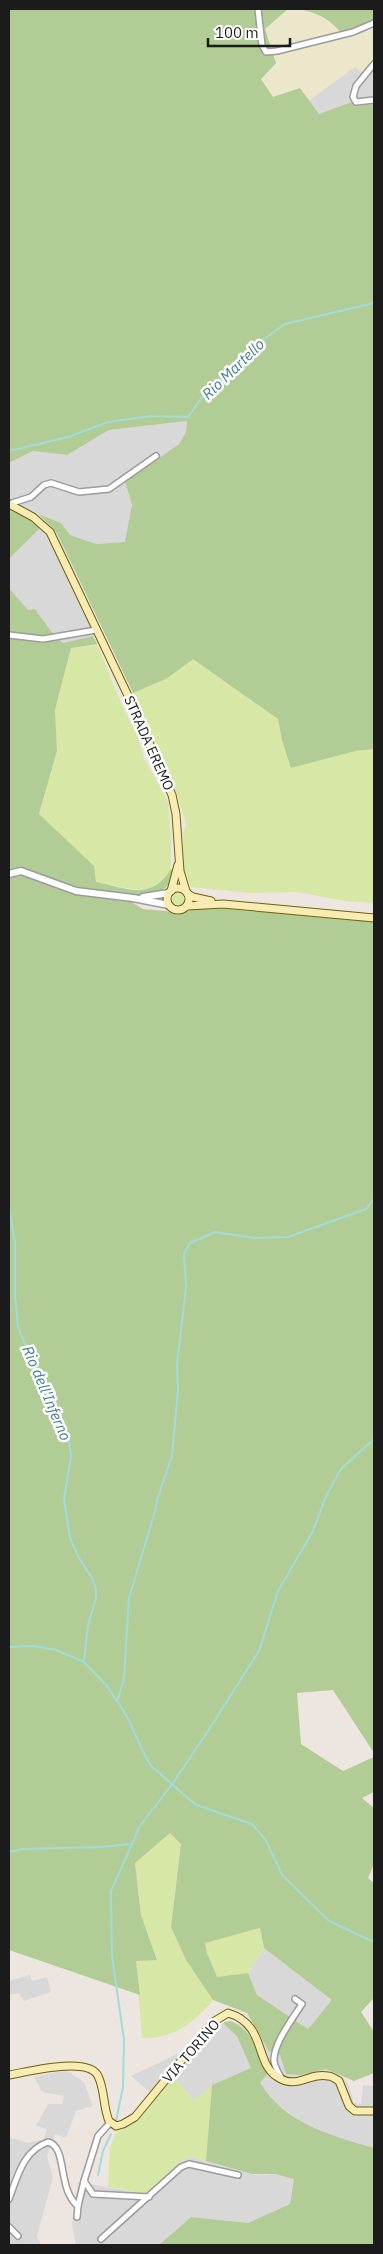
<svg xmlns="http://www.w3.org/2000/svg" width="383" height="2254" font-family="'IBM Plex Sans',sans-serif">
  <rect width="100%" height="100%" fill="#ede6e0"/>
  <g fill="#d9d8d8">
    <polygon points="355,66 374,67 374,104 319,114 309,101"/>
    <polygon points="187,421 186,432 179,444 125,482 132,505 126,542 96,544 70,535 61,523 41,514 57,533 102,631 93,636 63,643 51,631 39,614 28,610 9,588 9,559 24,545 9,509 9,463 33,451 67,455 109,430"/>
    <polygon points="264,1948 333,2000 308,2029 296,2021 301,2075 326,2069 343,2077 349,2086 354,2103 361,2104 363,2085 374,2086 374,2148 330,2135 301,2122 270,2099 251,2069 212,2085 194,2101 174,2077 156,2097 131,2076 181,2052 191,2055 208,2035 223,2023 230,2021 242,2025 253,2040 263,2039 257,1995 248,1973"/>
    <polygon points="30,1975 32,1981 47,1977 51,1992 24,2001 19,1993 9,1995 9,1981"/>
    <polygon points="66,2070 84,2082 93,2106 76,2111 66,2138 55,2134 47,2156 53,2177 37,2236 41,2245 9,2245 9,2139 16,2139 28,2143 44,2139 47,2129 36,2126 48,2104 62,2104 64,2096 42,2092 34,2077"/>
    <polygon points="191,2157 255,2175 275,2174 294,2179 290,2204 248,2223 191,2217 159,2245 76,2245 72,2225 78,2182 146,2194 180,2161"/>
  </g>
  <g fill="#ece7cb">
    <polygon points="288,9 312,11 338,28 341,33 272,50 265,29"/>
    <polygon points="374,27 373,62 362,72 355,67 309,100 300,88 273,97 261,79 276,63 274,56 344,37"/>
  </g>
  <g fill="#d6e7a6">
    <polygon points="97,644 121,703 138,737 144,758 168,802 171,837 171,869 159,885 148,890 132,889 96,882 39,814 57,751 55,710 71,648"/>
    <polygon points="193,658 278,719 282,740 355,751 374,749 374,903 345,901 297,892 251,893 191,887 184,871 183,833 186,825 183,814 177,794 133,693 166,679"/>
    <circle cx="178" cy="899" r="6"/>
    <path d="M 170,1833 L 181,1843 L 171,1927 L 186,1960 L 213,2000 C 194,2023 173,2039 142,2038 L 136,1961 L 157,1959 L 141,1915 L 135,1863 Z"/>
    <polygon points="260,1928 264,1948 248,1973 217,1978 207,1953 205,1942"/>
    <polygon points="174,2077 194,2101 212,2085 206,2161 191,2157 180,2161 146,2194 108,2187 110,2148 116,2132 133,2124"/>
  </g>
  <g fill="#b2cc95" fill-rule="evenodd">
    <polygon points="9,9 288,9 265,29 276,63 261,79 273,97 300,88 319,114 352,102 357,106 374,104 374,749 355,751 291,768 282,740 278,719 193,659 166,679 133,693 57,533 39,514 61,523 70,535 96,544 125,542 132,505 125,482 179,444 186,432 187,421 109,430 67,455 33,451 9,463"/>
    <path d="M 295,9 L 374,9 L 374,27 L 344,37 C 332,19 315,11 295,9 Z"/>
    <polygon points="9,509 18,512 40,528 9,559"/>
    <path d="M 9,588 L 28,610 L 35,609 L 51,631 L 63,643 L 93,636 L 97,644 L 71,648 L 55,710 L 57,751 L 39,814 L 94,866 L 96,882 C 128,888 150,902 171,869 L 174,871 C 172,876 171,882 167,886 C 156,901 115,893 97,892 L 98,898 L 128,900 L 143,909 L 166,911 L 178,915 L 198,907 L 217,908 L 374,922 L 374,1753 L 333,1690 L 297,1693 L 301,1744 L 343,1771 L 374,1757 L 374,1792 L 362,1798 L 374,1808 L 374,1864 L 368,1878 L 374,1883 L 374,1998 L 361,2012 L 374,2032 L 374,2073 L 354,2081 L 326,2069 L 301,2075 L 286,2074 L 280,2055 L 269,2051 L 247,2013 L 213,2000 L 186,1960 L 171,1927 L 181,1844 L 170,1833 L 135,1863 L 141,1915 L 157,1960 L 136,1961 L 140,1995 L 9,1950 ZM 260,1928 L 264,1948 L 332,2000 L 308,2029 L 257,1995 L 248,1973 L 217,1977 L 207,1953 L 205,1943 Z"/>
    <path d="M 230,2021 C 256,2031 255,2053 267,2074 L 260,2083 C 286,2124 330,2135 374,2148 L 374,2245 L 159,2245 L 191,2217 L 248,2223 L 290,2204 L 294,2179 L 275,2174 L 252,2174 L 206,2161 L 212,2085 L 251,2068 L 237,2036 L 223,2023 Z"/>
  </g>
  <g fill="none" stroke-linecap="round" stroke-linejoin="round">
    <g stroke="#a1dbda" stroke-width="2">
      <polyline points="9,451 68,437 108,422 150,416 188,417 205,393 264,339 285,324 374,303"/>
      <polyline points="9,1208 15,1242 15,1295 18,1327 43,1388 51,1399 69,1439 71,1456 64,1499 70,1538 78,1556 93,1580 96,1589 96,1598 88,1625 84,1662"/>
      <polyline points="9,1647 34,1646 56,1650 84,1662 107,1686 128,1718 143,1752 151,1766 196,1805 252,1824 265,1839 283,1876 329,1921 374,1942"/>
      <polyline points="117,1701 124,1679 129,1598 156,1508 157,1500 172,1456 178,1389 177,1365 186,1287 184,1254 190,1243 215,1232 254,1238 288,1237 366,1209 374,1199"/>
      <polyline points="9,1852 22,1849 101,1847 131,1844"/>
      <polyline points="116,2121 123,2087 124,2040 112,1956 111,1891 140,1826 173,1783 210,1728 259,1651 278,1591 313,1531 326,1496 341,1469 374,1439"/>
      <polyline points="98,2175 103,2151 111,2134"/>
    </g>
    <defs>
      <g id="minor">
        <polyline points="258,9 262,45 266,52 277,51 353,32 374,23"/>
        <polyline points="374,64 356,86 353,97 356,102 374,100"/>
        <polyline points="9,504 31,497 44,485 51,483 79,492 109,489 156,456"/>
        <polyline points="9,635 43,639 96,630"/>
        <path d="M 282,2079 C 279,2074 275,2068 274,2061 C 273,2044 293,2018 302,2004 L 295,1999"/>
        <polyline points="110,2123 98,2136 84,2181 93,2194 149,2197"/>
        <path d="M 9,2199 C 18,2175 23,2151 48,2142 C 68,2147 57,2190 78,2206 L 84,2181"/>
        <polyline points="77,2217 78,2206"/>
        <polyline points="9,2227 18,2236"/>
        <polyline points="101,2239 181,2167 189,2164 238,2175"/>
      </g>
      <g id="tertiary">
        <polyline points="9,874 21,871 76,891 133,898 169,905"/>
        <polyline points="143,897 169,893"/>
      </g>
      <g id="secondary">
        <polyline points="9,504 33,517 50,532 132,704 172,795 176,814 180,871 186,891"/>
        <circle cx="178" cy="899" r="11"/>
        <polyline points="171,891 178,865"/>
        <polyline points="188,894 193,897 211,901"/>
        <polyline points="187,906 223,904 374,918"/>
        <path d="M 9,2075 C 27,2072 88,2056 98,2076 C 105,2090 103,2107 109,2121 L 116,2126 L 123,2124 L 135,2117 L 213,2022 L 228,2013 C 266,2024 255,2062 276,2076 C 297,2091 308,2072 328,2076 C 331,2076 336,2079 339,2081 L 349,2106 L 355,2111 L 374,2111"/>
      </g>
    </defs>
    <use href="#minor" stroke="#9c9c9c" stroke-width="8"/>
    <use href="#tertiary" stroke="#9c9c9c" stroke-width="9"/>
    <use href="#secondary" stroke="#6e6106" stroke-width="9"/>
    <use href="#minor" stroke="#fff" stroke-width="5"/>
    <use href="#tertiary" stroke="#fff" stroke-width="6"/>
    <use href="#secondary" stroke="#f8ebb3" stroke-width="7"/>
  </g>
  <g text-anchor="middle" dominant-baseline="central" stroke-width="5" stroke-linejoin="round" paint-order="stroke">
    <g font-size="14" fill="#1b1b1b" stroke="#fff">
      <text transform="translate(149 743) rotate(66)">STRADA EREMO</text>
      <text transform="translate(191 2051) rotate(-49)">VIA TORINO</text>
    </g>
    <g font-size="15" font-style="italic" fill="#417d92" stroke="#fff">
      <text transform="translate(233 369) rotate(-44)">Rio Martello</text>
      <text transform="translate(47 1393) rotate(67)">Rio dell'Inferno</text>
    </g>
  </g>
  <rect width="383" height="2254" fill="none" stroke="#1b1b1b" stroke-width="20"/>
  <path d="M208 38v8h82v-8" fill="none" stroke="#1b1b1b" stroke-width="2.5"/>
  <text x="215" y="38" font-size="15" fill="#1b1b1b" stroke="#ffffff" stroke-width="4" paint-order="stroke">100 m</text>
</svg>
